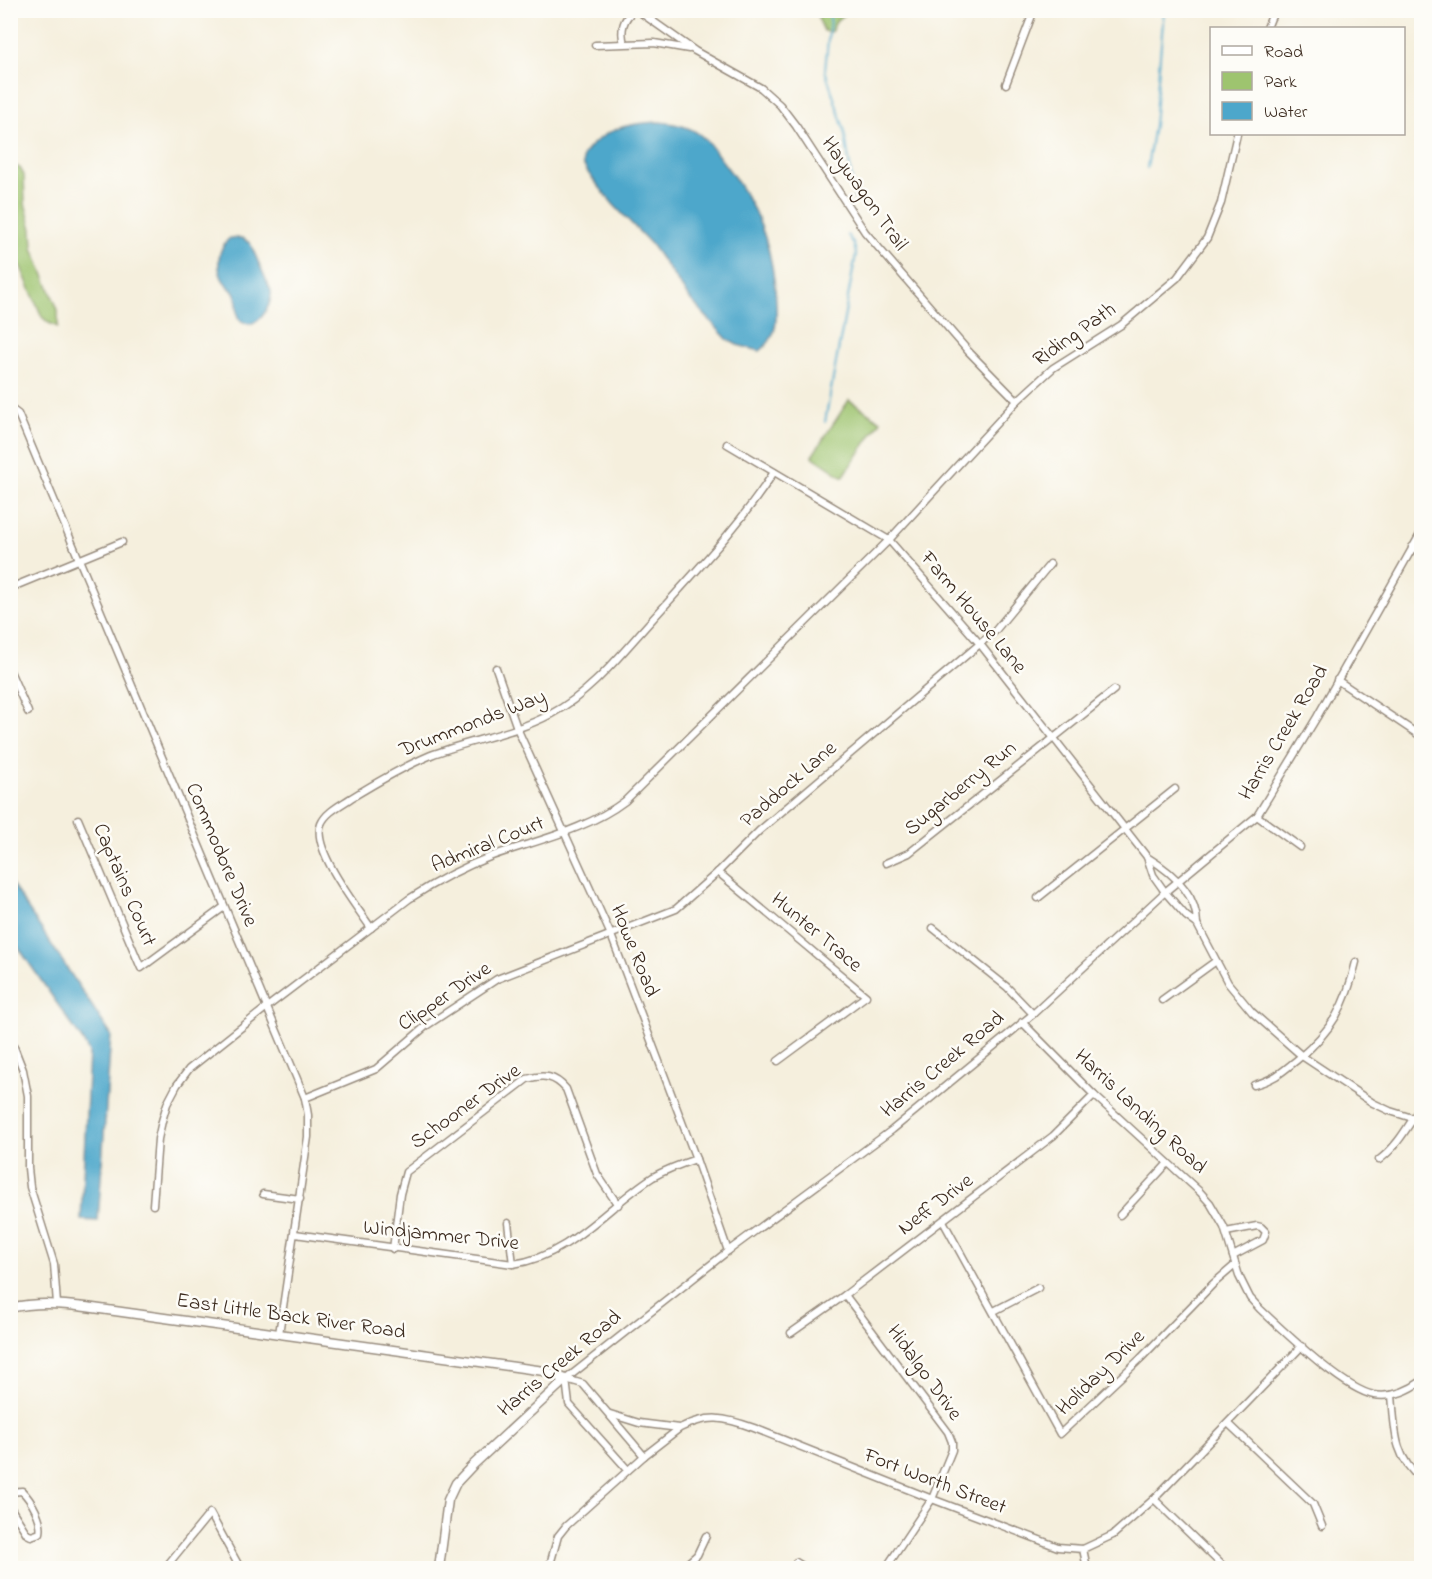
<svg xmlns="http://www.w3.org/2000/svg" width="1432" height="1579" font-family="'Indie Flower',sans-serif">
  <rect width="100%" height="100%" fill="#fdfcf7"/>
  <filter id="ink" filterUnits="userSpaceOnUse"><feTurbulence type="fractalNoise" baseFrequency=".0167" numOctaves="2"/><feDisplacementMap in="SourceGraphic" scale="12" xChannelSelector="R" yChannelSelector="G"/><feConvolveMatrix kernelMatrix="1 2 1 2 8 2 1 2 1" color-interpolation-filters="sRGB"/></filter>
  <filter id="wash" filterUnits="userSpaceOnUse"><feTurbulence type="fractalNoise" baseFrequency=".008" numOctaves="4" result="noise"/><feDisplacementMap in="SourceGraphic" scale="24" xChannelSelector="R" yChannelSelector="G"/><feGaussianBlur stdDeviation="1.35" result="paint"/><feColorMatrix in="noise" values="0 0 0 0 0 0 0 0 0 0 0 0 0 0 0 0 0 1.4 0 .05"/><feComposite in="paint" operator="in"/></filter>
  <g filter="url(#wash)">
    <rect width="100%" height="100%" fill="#f5efdd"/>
    <g fill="#9ec46f" stroke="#6c7746" stroke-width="1.5">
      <polygon points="819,11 819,10 848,11 837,20 831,32 824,31 818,18"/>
      <polygon points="11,164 20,168 24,175 25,203 32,229 33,248 58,310 58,327 49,323 42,317 17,258 11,255"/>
      <polygon points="849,400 881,421 843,477 812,456"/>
    </g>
    <g fill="#4da7cb" stroke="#446874" stroke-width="1.5">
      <path d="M 659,122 C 672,123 688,126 699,134 C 708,140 716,153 723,162 C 757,205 773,245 776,301 C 777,321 777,338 760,351 L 737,345 L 728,340 L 690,299 L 651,244 L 613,204 L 589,174 L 583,164 L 583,155 C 602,129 628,123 659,122 Z"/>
      <path d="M 230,238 L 242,238 L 250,243 L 271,291 C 273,307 254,336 238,318 C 237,310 238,301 235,294 C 232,289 228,287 225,283 C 215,270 217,248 230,238 Z"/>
      <polygon points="11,883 111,1035 98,1221 81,1220 89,1053 83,1041 18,947 15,946 11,940"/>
    </g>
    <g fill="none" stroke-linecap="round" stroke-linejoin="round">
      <g stroke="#4da7cb" stroke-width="2">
        <polyline points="831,10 825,70 844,129 855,199"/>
        <polyline points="1147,168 1154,125 1164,10"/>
        <polyline points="825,422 856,254 854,245 848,235"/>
      </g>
    </g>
  </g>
  <g filter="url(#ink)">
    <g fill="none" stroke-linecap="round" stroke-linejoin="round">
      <defs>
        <g id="street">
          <polyline points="637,10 695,51 761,88 780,105 796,126 865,232 969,352 1017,401"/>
          <polyline points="1267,28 1271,18 1276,10"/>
          <path d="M 624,43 C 620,30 623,19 634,10"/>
          <polyline points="595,45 654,43 689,49"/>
          <polyline points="1006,84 1034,10"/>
          <polyline points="10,408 18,414 305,1098 308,1115 308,1137 279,1334"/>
          <polyline points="727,444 889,540 980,644 1147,857 1153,875 1165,892 1186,916 1197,924 1228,983 1252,1012 1302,1056 1373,1103 1390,1111 1422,1121"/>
          <polyline points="1412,547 1422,553"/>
          <polyline points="10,588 122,542"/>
          <polyline points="496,668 517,728 611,935 696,1159 728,1251"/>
          <polyline points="10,671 28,712"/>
          <polyline points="1337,680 1422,737"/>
          <polyline points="1257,816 1300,847"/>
          <polyline points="78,819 141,968 224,907"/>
          <path d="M 1147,857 C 1172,872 1197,893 1197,924"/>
          <polyline points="886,863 909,853 1114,690"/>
          <polyline points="718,872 866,996 778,1061"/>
          <polyline points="1038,898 1175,789"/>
          <path d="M 371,928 C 357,907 311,849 321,824 C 326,812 341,805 351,798 C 377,782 403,767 431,755 C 470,740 514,734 551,714 C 591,693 620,655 650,622 C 694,573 739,527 774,472"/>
          <polyline points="933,928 1007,987 1033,1014"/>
          <polyline points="1162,1000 1216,961"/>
          <path d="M 1022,1022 L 1094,1095 L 1200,1192 L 1210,1203 L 1224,1227 L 1239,1276 L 1250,1298 L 1260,1309 C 1285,1332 1343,1389 1374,1395 C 1392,1398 1408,1391 1422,1381"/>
          <polyline points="10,1037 23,1070 28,1096 28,1168 30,1187 54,1264 57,1304"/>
          <path d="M 1254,1085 C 1275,1079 1281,1073 1298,1059 C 1332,1031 1346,1005 1356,962"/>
          <polyline points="305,1098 376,1069 426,1026 497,979 676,909 718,872 759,831 995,631 1050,564"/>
          <path d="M 1379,1160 C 1399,1145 1408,1125 1422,1105"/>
          <polyline points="263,1194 300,1199"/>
          <path d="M 153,1205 L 158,1139 L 162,1121 L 167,1104 L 177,1085 L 189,1069 L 267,1007 L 409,899 C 435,882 463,867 492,856 C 537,840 587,830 625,801 L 889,540 L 1017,401 L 1053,368 L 1121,325 L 1177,278 L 1207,238 L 1221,203 L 1237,134"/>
          <polyline points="1120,1215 1168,1163"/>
          <polyline points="943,1221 1060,1434 1140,1359 1213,1284 1235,1265"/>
          <polyline points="508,1223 513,1264"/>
          <polyline points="1226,1232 1257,1226 1261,1227 1266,1232 1263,1240 1233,1256"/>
          <path d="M 295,1234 L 513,1264 C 571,1256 606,1207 653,1177 C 667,1169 681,1164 696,1159"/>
          <path d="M 393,1249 L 400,1194 L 406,1172 L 527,1079 C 544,1074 555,1076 566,1089 L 597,1174 L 618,1205"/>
          <polyline points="845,1295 948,1432 952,1442 952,1450 932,1499 886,1568"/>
          <polyline points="994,1311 1038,1288"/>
          <polyline points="791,1333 845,1295 1053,1136 1094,1095"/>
          <polyline points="566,1379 728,1251 892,1130 1033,1014 1165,892 1257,816 1317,717 1422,531"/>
          <polyline points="566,1379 569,1404 628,1470"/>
          <polyline points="566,1379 583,1384 644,1456"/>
          <path d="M 1392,1395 C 1395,1429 1393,1457 1422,1480"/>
          <polyline points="610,1414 639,1423 679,1428"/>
          <polyline points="1228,1423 1313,1504 1322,1526"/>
          <path d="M 10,1492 L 22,1491 C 31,1500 43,1520 40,1533 L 31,1536 L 27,1534 L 10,1507"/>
          <polyline points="1154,1499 1225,1568"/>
          <polyline points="1083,1549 1087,1568"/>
          <polyline points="796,1562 806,1568"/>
          <polyline points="165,1568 210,1513 240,1568"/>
          <path d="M 549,1568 L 558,1536 L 566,1526 L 644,1456 L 680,1428 C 709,1414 724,1417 754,1428 L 932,1499 L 1058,1547 L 1083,1549 L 1113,1535 L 1154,1499 L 1302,1346"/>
          <polyline points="682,1568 697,1555 706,1536"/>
          <polyline points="1419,1568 1422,1566"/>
        </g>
        <path id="secondary" d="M 10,1308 C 36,1302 61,1304 86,1307 L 544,1371 L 566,1379 L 473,1465 L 456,1483 L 448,1500 L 439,1568"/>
      </defs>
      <use href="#street" stroke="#988c7e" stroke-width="9"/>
      <use href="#secondary" stroke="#988c7e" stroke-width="11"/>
      <use href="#street" stroke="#fff" stroke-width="6"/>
      <use href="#secondary" stroke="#fff" stroke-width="8"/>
    </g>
  </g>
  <g text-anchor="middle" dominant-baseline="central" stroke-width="5" stroke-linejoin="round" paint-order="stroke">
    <g font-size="21" fill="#3b2a1e" stroke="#fdfcf7">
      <text transform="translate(864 194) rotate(55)">Haywagon Trail</text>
      <text transform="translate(1075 335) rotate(-35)">Riding Path</text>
      <text transform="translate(973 613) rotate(50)">Farm House Lane</text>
      <text transform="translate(473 724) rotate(-21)">Drummonds Way</text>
      <text transform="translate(1284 733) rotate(-59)">Harris Creek Road</text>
      <text transform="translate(789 785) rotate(-41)">Paddock Lane</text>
      <text transform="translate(961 789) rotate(-39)">Sugarberry Run</text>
      <text transform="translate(488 845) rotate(-22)">Admiral Court</text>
      <text transform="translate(221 855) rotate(67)">Commodore Drive</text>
      <text transform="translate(124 885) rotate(67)">Captains Court</text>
      <text transform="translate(816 933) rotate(40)">Hunter Trace</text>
      <text transform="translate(634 951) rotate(68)">Howe Road</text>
      <text transform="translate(445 997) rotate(-34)">Clipper Drive</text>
      <text transform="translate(943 1065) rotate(-40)">Harris Creek Road</text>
      <text transform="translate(466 1107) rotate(-36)">Schooner Drive</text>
      <text transform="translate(1140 1112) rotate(43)">Harris Landing Road</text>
      <text transform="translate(936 1205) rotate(-37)">Neff Drive</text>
      <text transform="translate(441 1236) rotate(6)">Windjammer Drive</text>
      <text transform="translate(291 1317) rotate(8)">East Little Back River Road</text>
      <text transform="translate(560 1364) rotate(-40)">Harris Creek Road</text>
      <text transform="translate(924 1373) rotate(54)">Hidalgo Drive</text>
      <text transform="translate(1101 1373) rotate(-44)">Holiday Drive</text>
      <text transform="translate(935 1482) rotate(21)">Fort Worth Street</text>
    </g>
  </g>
  <rect width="1432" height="1579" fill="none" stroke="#fdfcf7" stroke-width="36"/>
  <rect x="1210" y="27" width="195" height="108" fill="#fdfcf7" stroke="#afa8a0" stroke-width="1.5"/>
  <rect x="1222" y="46" width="30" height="9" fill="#ffffff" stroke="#afa8a0" stroke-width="1.5"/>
  <text x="1264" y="57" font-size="18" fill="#3b2a1e">Road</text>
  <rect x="1222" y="72" width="30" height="18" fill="#9ec46f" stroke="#afa8a0" stroke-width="1.5"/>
  <text x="1264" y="87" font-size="18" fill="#3b2a1e">Park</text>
  <rect x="1222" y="102" width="30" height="18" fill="#4da7cb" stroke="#afa8a0" stroke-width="1.5"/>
  <text x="1264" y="117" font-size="18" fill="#3b2a1e">Water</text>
</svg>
